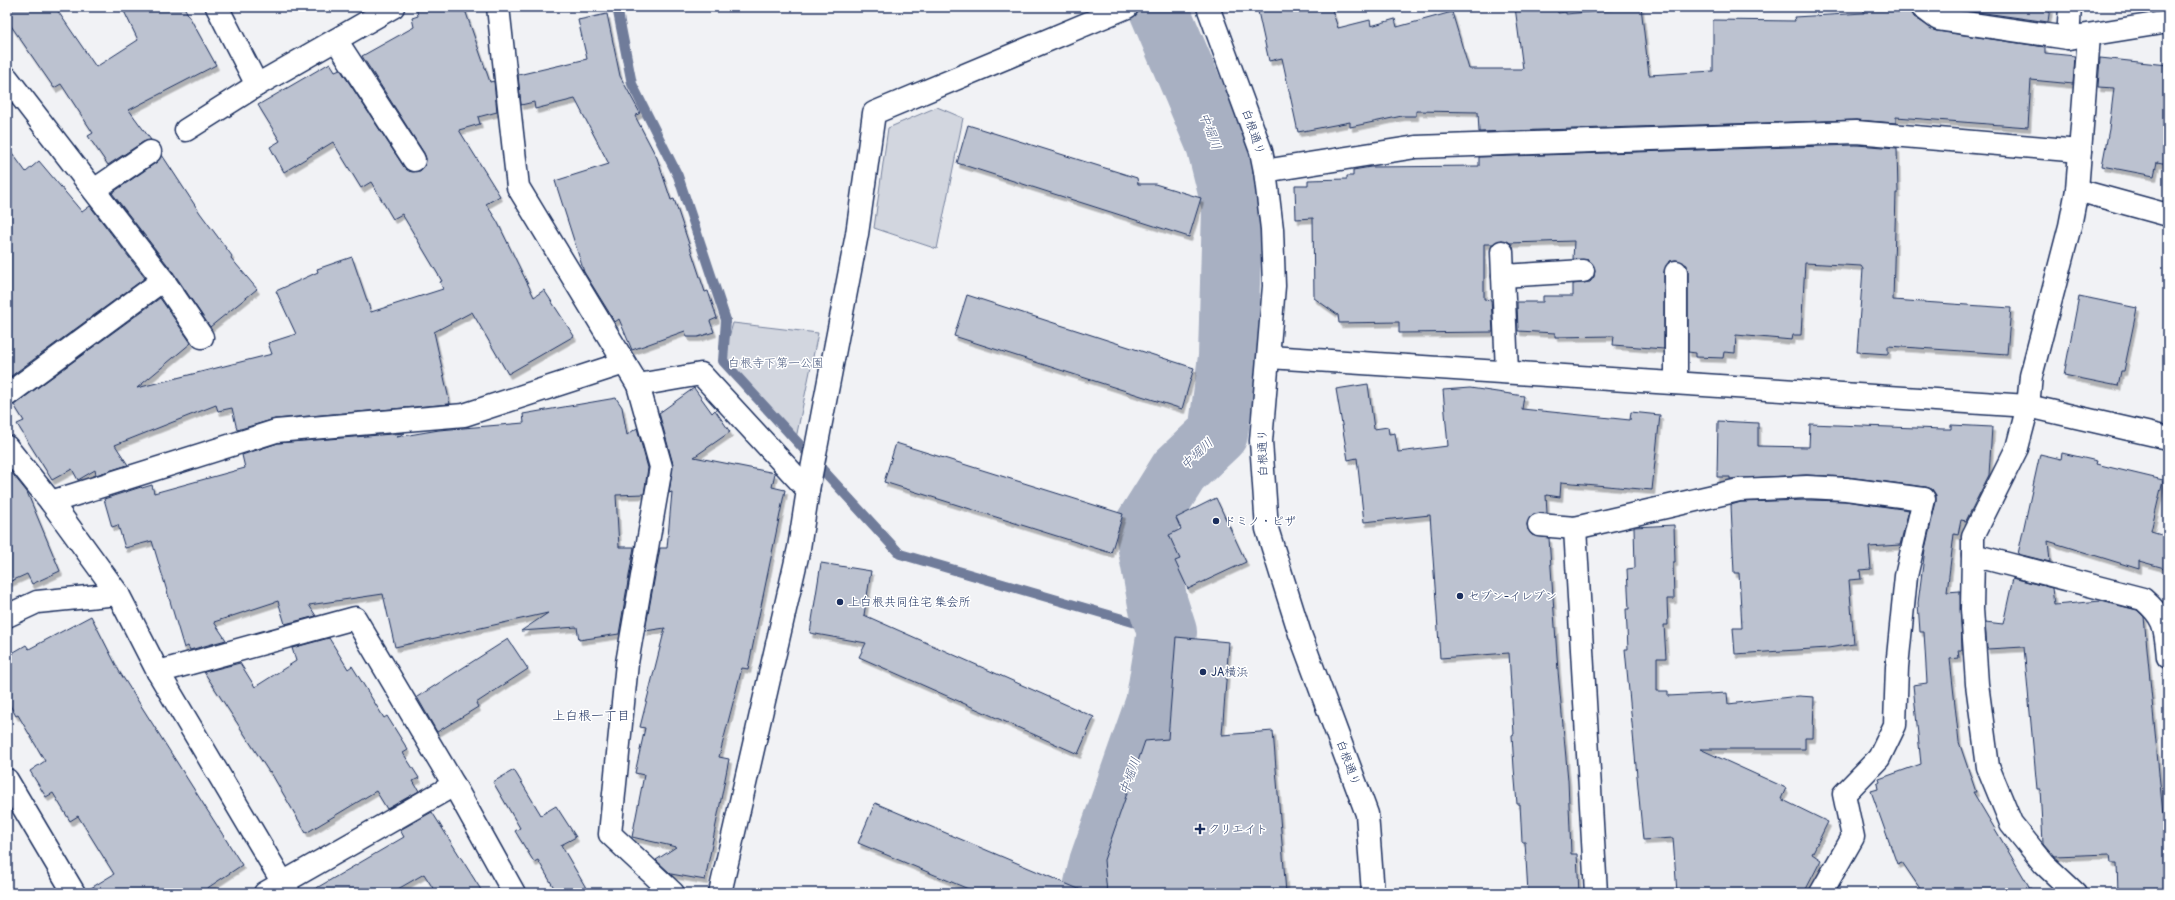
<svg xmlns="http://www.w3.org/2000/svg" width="2175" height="900" font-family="Pangolin,'Klee One',sans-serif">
  <defs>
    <filter id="shadow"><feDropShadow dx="2.5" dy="4.5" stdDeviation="0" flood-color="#0004"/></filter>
  </defs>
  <rect width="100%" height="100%" fill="#f1f2f5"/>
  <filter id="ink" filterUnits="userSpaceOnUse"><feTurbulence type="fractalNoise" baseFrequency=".025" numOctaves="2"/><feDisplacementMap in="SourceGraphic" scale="8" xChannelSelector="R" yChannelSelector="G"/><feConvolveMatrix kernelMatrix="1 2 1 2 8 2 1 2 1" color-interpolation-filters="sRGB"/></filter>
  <g filter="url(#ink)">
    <g fill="#d2d6df" stroke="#76829e">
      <polygon points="937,107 963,118 937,249 874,228 888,128"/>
      <polygon points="733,323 818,333 796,438 724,355"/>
    </g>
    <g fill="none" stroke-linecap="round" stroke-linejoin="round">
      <polyline stroke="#707c9a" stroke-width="10" points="617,7 632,84 678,176 726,320 723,361 900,554 1167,632"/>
      <polyline stroke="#a8b0c2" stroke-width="60" points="1092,893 1099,863 1155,704 1167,632 1158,604 1144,527 1179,471 1218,434 1228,357 1232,208 1216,144 1158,7"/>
    </g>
    <g fill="#bcc2d0" stroke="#1b2f5e" filter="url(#shadow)">
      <polygon points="7,7 55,7 96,67 138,40 122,7 184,7 216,65 129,110 151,140 143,142 108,165 88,136 93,133 61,84 54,88 7,20"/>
      <polygon points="416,7 464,7 490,82 494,81 497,112 478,117 480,124 459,130 500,196 486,204 497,221 534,297 544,290 574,336 508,374 472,312 434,332 450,404 275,419 237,430 232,408 218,411 216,405 115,445 128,465 96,475 95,470 78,480 72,469 52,480 17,424 24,421 14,405 160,298 191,343 137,388 272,354 268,343 296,334 276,291 318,272 317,269 352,257 371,312 443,289 440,282 442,281 402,214 393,219 371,182 361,188 333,142 284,172 270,147 280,141 258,105 330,63 335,71 340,69 404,167 409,171 420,171 425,165 426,159 424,153 362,56 414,27 412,18 418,16"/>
      <polygon points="1257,7 1331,7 1338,28 1370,20 1371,26 1395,19 1397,27 1452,12 1469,69 1523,69 1515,7 1557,7 1558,13 1566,12 1566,14 1641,7 1649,75 1713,71 1713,20 1795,21 1794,17 1864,13 1864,7 1910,7 1914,17 1936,31 2045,47 2045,53 2075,56 2073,84 2031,80 2028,127 1896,117 1896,123 1856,120 1479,132 1478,112 1416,111 1416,116 1402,116 1350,127 1350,122 1298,132 1282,58 1269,61"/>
      <polygon points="1943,7 2050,7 2048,22"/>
      <polygon points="607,14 620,76 640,113 635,116 657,158 671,200 674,199 705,292 708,291 717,318 710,321 714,332 698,337 687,337 685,331 632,350 619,319 615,322 584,272 555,181 609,164 575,99 535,109 534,102 521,105 518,75 587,59 578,20"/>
      <polygon points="2100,58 2168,65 2168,164 2157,162 2154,176 2102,166 2109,129 2114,88 2098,87"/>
      <polygon points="968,125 1137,178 1138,184 1155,184 1201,198 1189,237 957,163"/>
      <polygon points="1856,145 1897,148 1898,193 1896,193 1893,300 2011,308 2007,354 1888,346 1888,354 1857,352 1863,269 1861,266 1805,263 1801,335 1793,335 1792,340 1736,335 1735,353 1724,352 1723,358 1696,357 1696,353 1688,352 1688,272 1687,265 1676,260 1669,261 1664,272 1664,349 1613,345 1614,336 1555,337 1555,333 1518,331 1517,302 1543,302 1543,296 1573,296 1573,284 1590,282 1594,277 1595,270 1589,260 1573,259 1574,241 1510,243 1502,240 1493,244 1484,244 1484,299 1491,300 1493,332 1399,333 1399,322 1339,323 1338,315 1314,298 1313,218 1296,219 1295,185 1308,185 1308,180 1347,179 1347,176 1353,176 1353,170 1371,167 1479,166 1479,157"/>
      <polygon points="7,146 26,172 39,161 82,212 90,206 145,278 7,379"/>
      <polygon points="162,155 200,213 232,256 231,258 257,289 210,327 173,272 112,193 157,162"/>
      <polygon points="967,295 1194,368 1182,409 954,336"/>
      <polygon points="2079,296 2137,308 2124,371 2121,371 2118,386 2064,375"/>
      <polygon points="1368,384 1374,429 1388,427 1389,434 1395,433 1398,452 1448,446 1443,390 1470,388 1524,396 1522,409 1630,420 1631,412 1660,415 1652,490 1561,482 1560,497 1546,495 1547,513 1533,514 1527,524 1528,530 1532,535 1549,538 1558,671 1568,780 1571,854 1577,854 1579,893 1528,893 1525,842 1522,842 1520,804 1517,804 1514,768 1512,735 1514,734 1509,653 1440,658 1430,515 1364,522 1357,458 1348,460 1336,389"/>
      <polygon points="694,388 712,413 715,410 730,432 694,457 775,473 772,487 785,490 748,669 742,668 719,757 729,759 705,880 671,874 656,860 676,847 632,837 644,775 635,773 645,728 640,727 665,628 645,631 660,548 667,548 672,492 669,493 673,464 659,413"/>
      <polygon points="616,398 622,407 627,435 637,428 648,468 644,494 616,495 619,547 634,547 619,634 579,640 577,627 521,631 548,613 395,647 383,594 309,605 316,616 285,624 278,601 214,622 226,640 190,650 188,646 184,648 152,541 125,548 118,525 112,527 104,499 141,487 142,488 152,485 154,493 245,468 242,455 278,443 405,433 397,437 439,430 524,423 523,414"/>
      <polygon points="1718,421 1758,423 1758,446 1809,447 1810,424 1943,429 1951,429 1951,425 1992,427 1989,475 1966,521 1961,520 1958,535 1954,534 1947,592 1960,591 1962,650 1958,650 1959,658 1950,659 1959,742 1976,792 1973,792 2033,893 1923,893 1902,862 1897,864 1871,791 1878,789 1877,784 1880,782 1879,779 1921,764 1913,685 1927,683 1924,632 1920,632 1918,603 1925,549 1936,502 1936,495 1932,489 1926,487 1847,477 1806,475 1730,479 1730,477 1717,477"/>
      <polygon points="896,443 1123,514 1111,553 884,482"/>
      <polygon points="2062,453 2097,461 2096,464 2163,480 2151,531 2168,536 2168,569 2139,561 2139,569 2048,541 2050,562 2018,554 2040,454 2061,459"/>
      <polygon points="7,467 27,492 60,571 32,584 27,574 7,583"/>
      <polygon points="1216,498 1246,562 1188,589 1175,561 1180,559 1169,535 1181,529 1176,518"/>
      <polygon points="1807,500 1845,501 1909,510 1900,545 1869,547 1871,569 1860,570 1861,579 1849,580 1854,644 1828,648 1735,654 1733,628 1742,628 1739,573 1734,573 1731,505 1741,502"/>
      <polygon points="1674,525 1675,562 1673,562 1674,599 1667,599 1668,625 1664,625 1666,658 1657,658 1657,691 1668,691 1668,696 1727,693 1728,704 1799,696 1814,697 1813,738 1805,738 1805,749 1700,749 1786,788 1781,799 1828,822 1812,854 1821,860 1804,893 1677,893 1673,838 1643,840 1625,649 1628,649 1626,609 1629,609 1627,569 1635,568 1634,527"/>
      <polygon points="821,563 871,571 864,615 1094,717 1078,754 859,657 866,643 810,633"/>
      <polygon points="2013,578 2052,588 2054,605 2101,601 2137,610 2144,617 2163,815 2165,814 2168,891 2118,893 2117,863 2111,863 2110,854 2054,856 2043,843 2040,789 2037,789 2024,647 1987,649 1985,622 2003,624"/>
      <polygon points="91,616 119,671 242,865 200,893 86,893 86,891 114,874 78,816 70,821 53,793 46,797 30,771 45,761 18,715 16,716 7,700 7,656 26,645 29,649"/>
      <polygon points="1176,637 1229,642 1222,735 1273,731 1286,893 1107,893 1104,860 1145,741 1168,739"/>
      <polygon points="329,638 348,669 352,666 384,718 387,716 408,750 403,753 419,778 413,781 419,791 387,809 376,791 306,833 270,771 269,772 204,672 240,663 255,687 296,661 292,648"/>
      <polygon points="508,639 528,669 476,703 478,707 437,732 417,697"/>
      <polygon points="514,770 541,815 556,806 576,837 561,845 589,893 557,893 538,860 534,862 515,831 520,828 493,782"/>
      <polygon points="875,803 1088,893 978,893 858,843"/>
      <polygon points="432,812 483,893 436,893 424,874 391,893 308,893 404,837 400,830"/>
    </g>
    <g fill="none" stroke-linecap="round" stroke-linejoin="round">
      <defs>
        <g id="minor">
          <polyline points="217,7 257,85"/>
          <polyline points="498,7 518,187 638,385 661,467 627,663 610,834 673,893"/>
          <polyline points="1208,7 1261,151 1265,171 1272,229 1274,286 1261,441 1267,529 1300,634 1367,814 1373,893"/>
          <polyline points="1922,7 1938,19 2068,38 2168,22"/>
          <polyline points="2068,38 2070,7"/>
          <polyline points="336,40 414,160"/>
          <polyline points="7,78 163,280 202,337"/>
          <polyline points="186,130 257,85 393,7"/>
          <polyline points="1265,171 1416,147 1856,132 2080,151"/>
          <polyline points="94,190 150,152"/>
          <polyline points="2077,190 2168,215"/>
          <polyline points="1502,252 1507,372"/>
          <polyline points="1503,276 1583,271"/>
          <polyline points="1269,357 2028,406 2168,438"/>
          <polyline points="1676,383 1676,272"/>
          <polyline points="638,385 701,374 808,490"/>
          <polyline points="7,395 163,280"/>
          <polyline points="7,447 51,502 118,594 158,672 289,893"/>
          <polyline points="51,502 276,431 464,415 624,363"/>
          <polyline points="1539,525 1575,528 1739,490 1807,487 1846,489 1924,499 1906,576 1897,667 1895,725 1879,758 1844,794 1853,837 1821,893"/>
          <polyline points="1575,528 1596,893"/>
          <path d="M 1973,555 L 2143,599 C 2166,619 2165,627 2168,657"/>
          <polyline points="7,616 37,602 118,594"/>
          <polyline points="158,672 355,618 454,785 514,893"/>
          <polyline points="7,780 74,893"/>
          <polyline points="265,893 454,785"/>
          <polyline points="720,893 799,548 808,490 857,234 874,113 1127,7"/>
          <polyline points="2075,893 2044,864 2011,823 1988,767 1977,684 1972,609 1973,555 1973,536 2017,448 2028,406 2031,376 2070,226 2077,190 2089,36"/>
        </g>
      </defs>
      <use href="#minor" stroke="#1b2f5e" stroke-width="25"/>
      <use href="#minor" stroke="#fff" stroke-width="22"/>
    </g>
  </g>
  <g fill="#1b2f5e" stroke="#fff" stroke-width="1.5">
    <circle cx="1216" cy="521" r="4"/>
    <circle cx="1460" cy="596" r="4"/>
    <circle cx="840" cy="602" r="4"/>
    <circle cx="1203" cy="672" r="4"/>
    <path d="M1198 823h4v4h4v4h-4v4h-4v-4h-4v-4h4z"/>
  </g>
  <g text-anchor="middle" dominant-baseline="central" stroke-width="3" stroke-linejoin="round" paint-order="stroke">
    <g font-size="12" fill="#1b2f5e" stroke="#fff">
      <text transform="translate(1253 132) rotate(71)">白根通り</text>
      <text transform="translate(1263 453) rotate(-91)">白根通り</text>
      <text transform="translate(1348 763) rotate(70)">白根通り</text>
    </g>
    <g font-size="12" fill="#49597e" stroke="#fff">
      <text x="776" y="363">白根寺下第一公園</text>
    </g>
    <g font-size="12" fill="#1b2f5e" stroke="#fff" text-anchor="start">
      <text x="1224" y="521">ドミノ・ピザ</text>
      <text x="1468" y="596">セブン-イレブン</text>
      <text x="848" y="602">上白根共同住宅 集会所</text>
      <text x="1211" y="672">JA横浜</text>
      <text x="1208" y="829">クリエイト</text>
    </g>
    <g font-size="13" font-style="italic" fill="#4c5c81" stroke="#fff">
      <text transform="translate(1210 131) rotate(69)">中堀川</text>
      <text transform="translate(1197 454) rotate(-43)">中堀川</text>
      <text transform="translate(1130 776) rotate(-71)">中堀川</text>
    </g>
    <g font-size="13" fill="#1b2f5e" stroke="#fff">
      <text x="591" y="716">上白根一丁目</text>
    </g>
  </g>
  <rect width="2175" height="900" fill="none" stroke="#fff" stroke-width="24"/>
  <rect x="12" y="12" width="2151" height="876" fill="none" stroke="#1b2f5e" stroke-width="1.5" filter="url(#ink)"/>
</svg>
